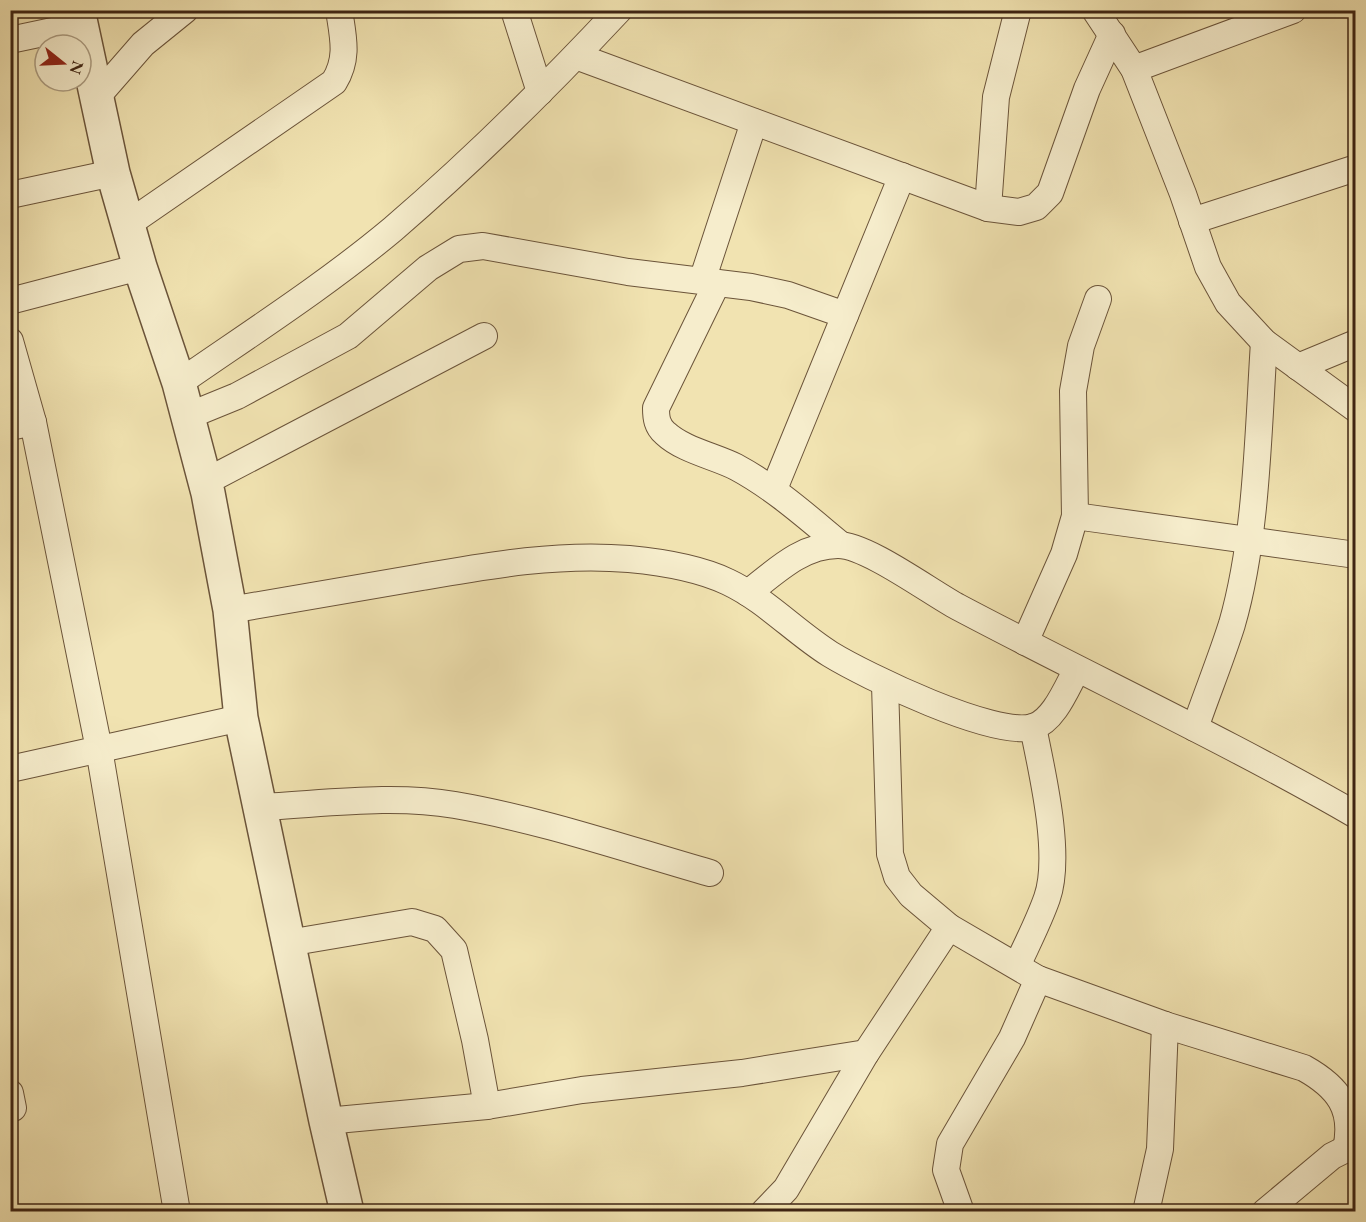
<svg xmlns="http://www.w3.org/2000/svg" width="1366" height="1222" font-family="'EB Garamond',serif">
  <rect width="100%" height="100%" fill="#f1e3b1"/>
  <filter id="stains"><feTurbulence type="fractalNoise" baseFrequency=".00333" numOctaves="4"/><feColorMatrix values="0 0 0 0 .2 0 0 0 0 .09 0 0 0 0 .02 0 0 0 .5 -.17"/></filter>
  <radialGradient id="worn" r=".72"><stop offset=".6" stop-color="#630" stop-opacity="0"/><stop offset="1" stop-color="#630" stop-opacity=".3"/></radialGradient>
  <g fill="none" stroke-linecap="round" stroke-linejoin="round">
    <defs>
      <g id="minor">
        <polyline points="514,10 540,92"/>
        <polyline points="1095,10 1134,69 1183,194 1208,267 1228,303 1264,342 1356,409"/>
        <polyline points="10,40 81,25"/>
        <polyline points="576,56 988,208 1019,212 1036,207 1050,193 1087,89 1112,34"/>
        <polyline points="1134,69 1293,10"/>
        <polyline points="95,99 143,44 185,10"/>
        <polyline points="10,195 113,173"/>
        <polyline points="988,208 996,97 1018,10"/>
        <polyline points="1192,221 1356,168"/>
        <path d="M 128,224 L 334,82 C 349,58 343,37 339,10"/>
        <polyline points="702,281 754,122"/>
        <path d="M 717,283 L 656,408 C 656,418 657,426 665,433 C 683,450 714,456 736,467 C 775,488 807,517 841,545"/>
        <polyline points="10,301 140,267"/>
        <polyline points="10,341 33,422 10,427"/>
        <polyline points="1298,367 1356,343"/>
        <path d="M 179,383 C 251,333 326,285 393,229 C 472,161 547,87 619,10"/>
        <polyline points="188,416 237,396 348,336 428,268 459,249 483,246 628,272 751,287 788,295 845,315"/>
        <polyline points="33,422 99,749 177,1212"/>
        <polyline points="205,482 484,336"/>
        <polyline points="774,489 902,176"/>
        <polyline points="1075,516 1356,555"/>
        <path d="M 748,593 C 775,572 802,545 838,545 C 867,545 930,592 958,607 C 1090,677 1226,740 1356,815"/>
        <path d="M 230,610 C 294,599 358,588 422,577 C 491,565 559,553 629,559 C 661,562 699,568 728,582 C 766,600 795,632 830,654 C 866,676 994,738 1033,727 C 1054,721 1067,687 1077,669"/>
        <polyline points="1025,642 1064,554 1075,516 1073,391 1081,346 1098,299"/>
        <path d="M 885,684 L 890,854 L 897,877 L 911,895 L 949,927 L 1038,979 L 1165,1025 L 1304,1068 C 1338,1087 1355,1109 1346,1149"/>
        <path d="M 1195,728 C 1207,693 1221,659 1232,624 C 1257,537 1258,433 1264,342"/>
        <polyline points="10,769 241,718"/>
        <path d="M 260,807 C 324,804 392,794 455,805 C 542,820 626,849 710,873"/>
        <polyline points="288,943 412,922 435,929 454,950 475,1040 487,1106"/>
        <path d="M 1017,966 C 1027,944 1039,921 1047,898 C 1062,855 1042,772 1033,727"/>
        <polyline points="10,1093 13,1108"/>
        <polyline points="326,1121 487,1106 582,1090 742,1073 866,1053"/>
        <polyline points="764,1212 786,1189 866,1053 949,927"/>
        <polyline points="961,1212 946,1170 950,1144 1012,1038 1038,979"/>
        <polyline points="1146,1212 1160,1149 1165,1025"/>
        <polyline points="1265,1212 1332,1156 1346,1149 1356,1150"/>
      </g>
      <polyline id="tertiary" points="78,10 113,173 140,267 179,383 208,493 230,610 241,718 326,1121 347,1212"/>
    </defs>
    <use href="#minor" stroke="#6b543a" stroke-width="28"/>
    <use href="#tertiary" stroke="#6b543a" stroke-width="36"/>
    <use href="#minor" stroke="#f6edcc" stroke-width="26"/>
    <use href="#tertiary" stroke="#f6edcc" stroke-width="33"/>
  </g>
  <rect width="1366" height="1222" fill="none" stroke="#f1e3b1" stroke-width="36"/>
  <rect x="12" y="12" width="1342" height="1198" fill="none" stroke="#3e2413" stroke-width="3"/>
  <rect x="18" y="18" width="1330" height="1186" fill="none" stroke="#3e2413" stroke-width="1.5"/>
  <g transform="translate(63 63) rotate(108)"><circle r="28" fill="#f6edcc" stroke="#ac9d82" stroke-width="1.5"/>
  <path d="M0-4.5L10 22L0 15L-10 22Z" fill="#8f2418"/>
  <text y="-9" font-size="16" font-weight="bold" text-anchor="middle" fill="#3e2413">N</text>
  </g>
  <rect width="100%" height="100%" filter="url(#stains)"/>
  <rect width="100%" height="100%" fill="url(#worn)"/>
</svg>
